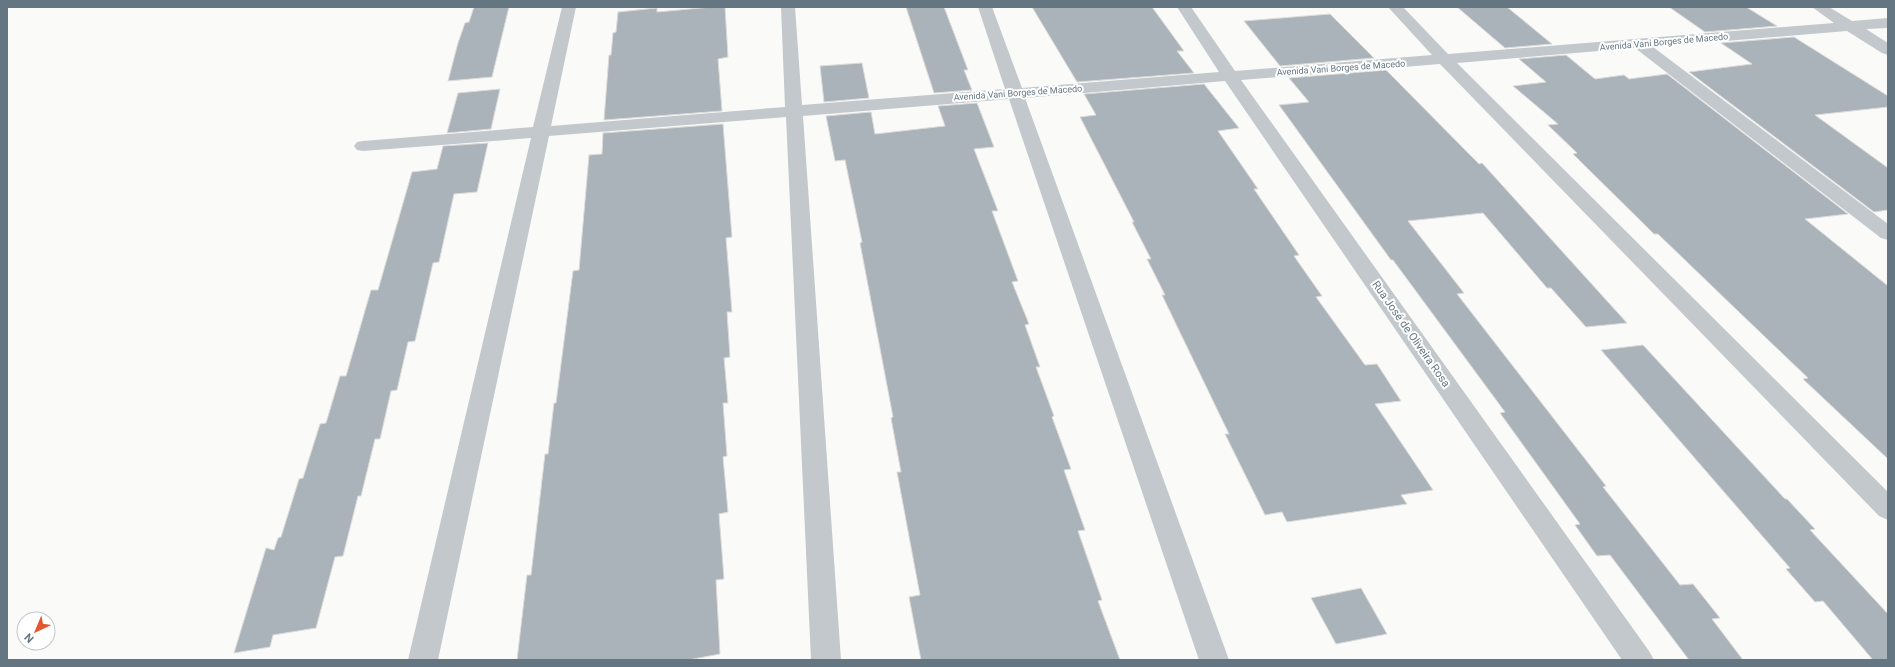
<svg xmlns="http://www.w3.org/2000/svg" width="1895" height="667" font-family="Roboto,sans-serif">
  <rect width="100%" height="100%" fill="#fafaf8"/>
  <g fill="#aab3b9" stroke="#dcdcda">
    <polygon points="474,7 509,7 492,77 448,81 458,43 465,23 469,22"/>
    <polygon points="712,7 725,7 728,57 718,59 722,111 604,120 609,55 611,55 613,33 616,32 618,12 657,8 657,12"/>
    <polygon points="906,7 944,7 968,70 964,70 972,90 934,93"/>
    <polygon points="1032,7 1152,7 1184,51 1177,51 1194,73 1077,82"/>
    <polygon points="1457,7 1507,7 1552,44 1505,48"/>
    <polygon points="1669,7 1746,7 1777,26 1705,32"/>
    <polygon points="1330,14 1374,58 1280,66 1244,21"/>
    <polygon points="1794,37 1888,96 1888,107 1815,115 1888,168 1888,210 1874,212 1689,72 1752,64 1721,43"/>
    <polygon points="1566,55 1595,79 1624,75 1629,79 1667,74 1848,214 1805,219 1888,286 1888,459 1803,379 1808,378 1739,312 1658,234 1654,234 1573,154 1577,153 1548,125 1558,124 1513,86 1546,82 1519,59"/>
    <polygon points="862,63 869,98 824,102 820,66"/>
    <polygon points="1386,70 1479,164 1482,163 1627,323 1586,327 1551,288 1547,288 1483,213 1408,221 1464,293 1457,294 1606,486 1603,487 1680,585 1693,584 1720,618 1712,619 1743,660 1689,660 1610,555 1597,556 1575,525 1580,524 1500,413 1505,412 1393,260 1391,260 1279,105 1309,102 1289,78"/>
    <polygon points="1204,84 1239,128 1218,131 1258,189 1254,189 1299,255 1294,256 1322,296 1316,297 1365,365 1377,364 1401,401 1375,404 1433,490 1401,495 1407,504 1287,522 1282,512 1265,515 1225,434 1229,434 1162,295 1165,295 1147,259 1151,259 1132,222 1134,222 1080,117 1096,115 1084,94"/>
    <polygon points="500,89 491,129 447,133 458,93"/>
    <polygon points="977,103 994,147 974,149 998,211 992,211 1018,281 1012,282 1029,324 1025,325 1040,367 1036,367 1054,416 1052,417 1071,469 1064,470 1085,530 1078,531 1102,600 1098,601 1120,660 921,660 909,597 920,595 897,472 901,472 891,418 893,417 860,243 862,242 845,160 835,161 826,116 871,112 875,134 945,126 938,106"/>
    <polygon points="723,124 732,237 726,238 732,312 727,312 730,357 724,358 728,403 723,403 727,456 723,457 728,512 719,514 724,579 716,580 720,654 688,660 517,660 527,575 531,575 545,454 548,454 554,403 556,403 573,271 579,270 589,155 602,154 603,133"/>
    <polygon points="488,143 477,192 454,194 439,262 433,263 415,341 408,342 397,390 391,391 380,439 375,439 361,496 358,496 343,556 335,557 316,628 273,635 270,647 234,653 266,548 274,550 278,538 281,537 299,479 303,478 320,424 326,423 340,376 346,376 371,290 378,290 412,172 437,169 443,146"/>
    <polygon points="1643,345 1785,499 1787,499 1815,529 1810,530 1888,614 1888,660 1873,660 1823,601 1815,602 1786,569 1790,568 1601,350"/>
    <polygon points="1361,588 1387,634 1336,644 1311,598"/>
  </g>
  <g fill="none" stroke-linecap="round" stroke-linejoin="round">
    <polygon fill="#c3c8cc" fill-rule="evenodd" points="562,7 576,7 551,126 785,107 781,7 795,7 802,105 1005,89 978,7 992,7 1022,88 1219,72 1177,7 1191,7 1235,71 1432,55 1388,7 1403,7 1448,54 1834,23 1812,7 1829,7 1852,21 1888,18 1888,28 1866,29 1888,43 1888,55 1882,53 1847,31 1653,47 1888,224 1888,240 1881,238 1635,48 1457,63 1888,492 1888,520 1879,516 1440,64 1241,80 1649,651 1654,660 1622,660 1225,81 1025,98 1229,660 1199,660 1009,99 803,116 841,660 811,660 786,117 549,136 438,660 408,660 531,138 363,151 357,150 354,146 357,142 363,141 533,127"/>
  </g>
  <g text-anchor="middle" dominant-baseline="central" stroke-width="4" stroke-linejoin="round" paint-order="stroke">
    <g font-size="9" fill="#657683" stroke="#fff">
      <text transform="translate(1664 42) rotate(-5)">Avenida Vani Borges de Macedo</text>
      <text transform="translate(1341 68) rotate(-4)">Avenida Vani Borges de Macedo</text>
      <text transform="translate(1018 93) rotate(-4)">Avenida Vani Borges de Macedo</text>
    </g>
    <g font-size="11" fill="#657683" stroke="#fff">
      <text transform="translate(1411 334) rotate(55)">Rua José de Oliveira Rosa</text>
    </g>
  </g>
  <rect width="1895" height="667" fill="none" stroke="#657683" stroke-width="16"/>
  <g transform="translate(36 631) rotate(224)"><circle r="19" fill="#ffffff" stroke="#c1c8cd"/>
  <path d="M0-3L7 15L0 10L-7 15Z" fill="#e4572e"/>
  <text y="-6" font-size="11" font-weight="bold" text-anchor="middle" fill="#657683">N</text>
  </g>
</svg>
